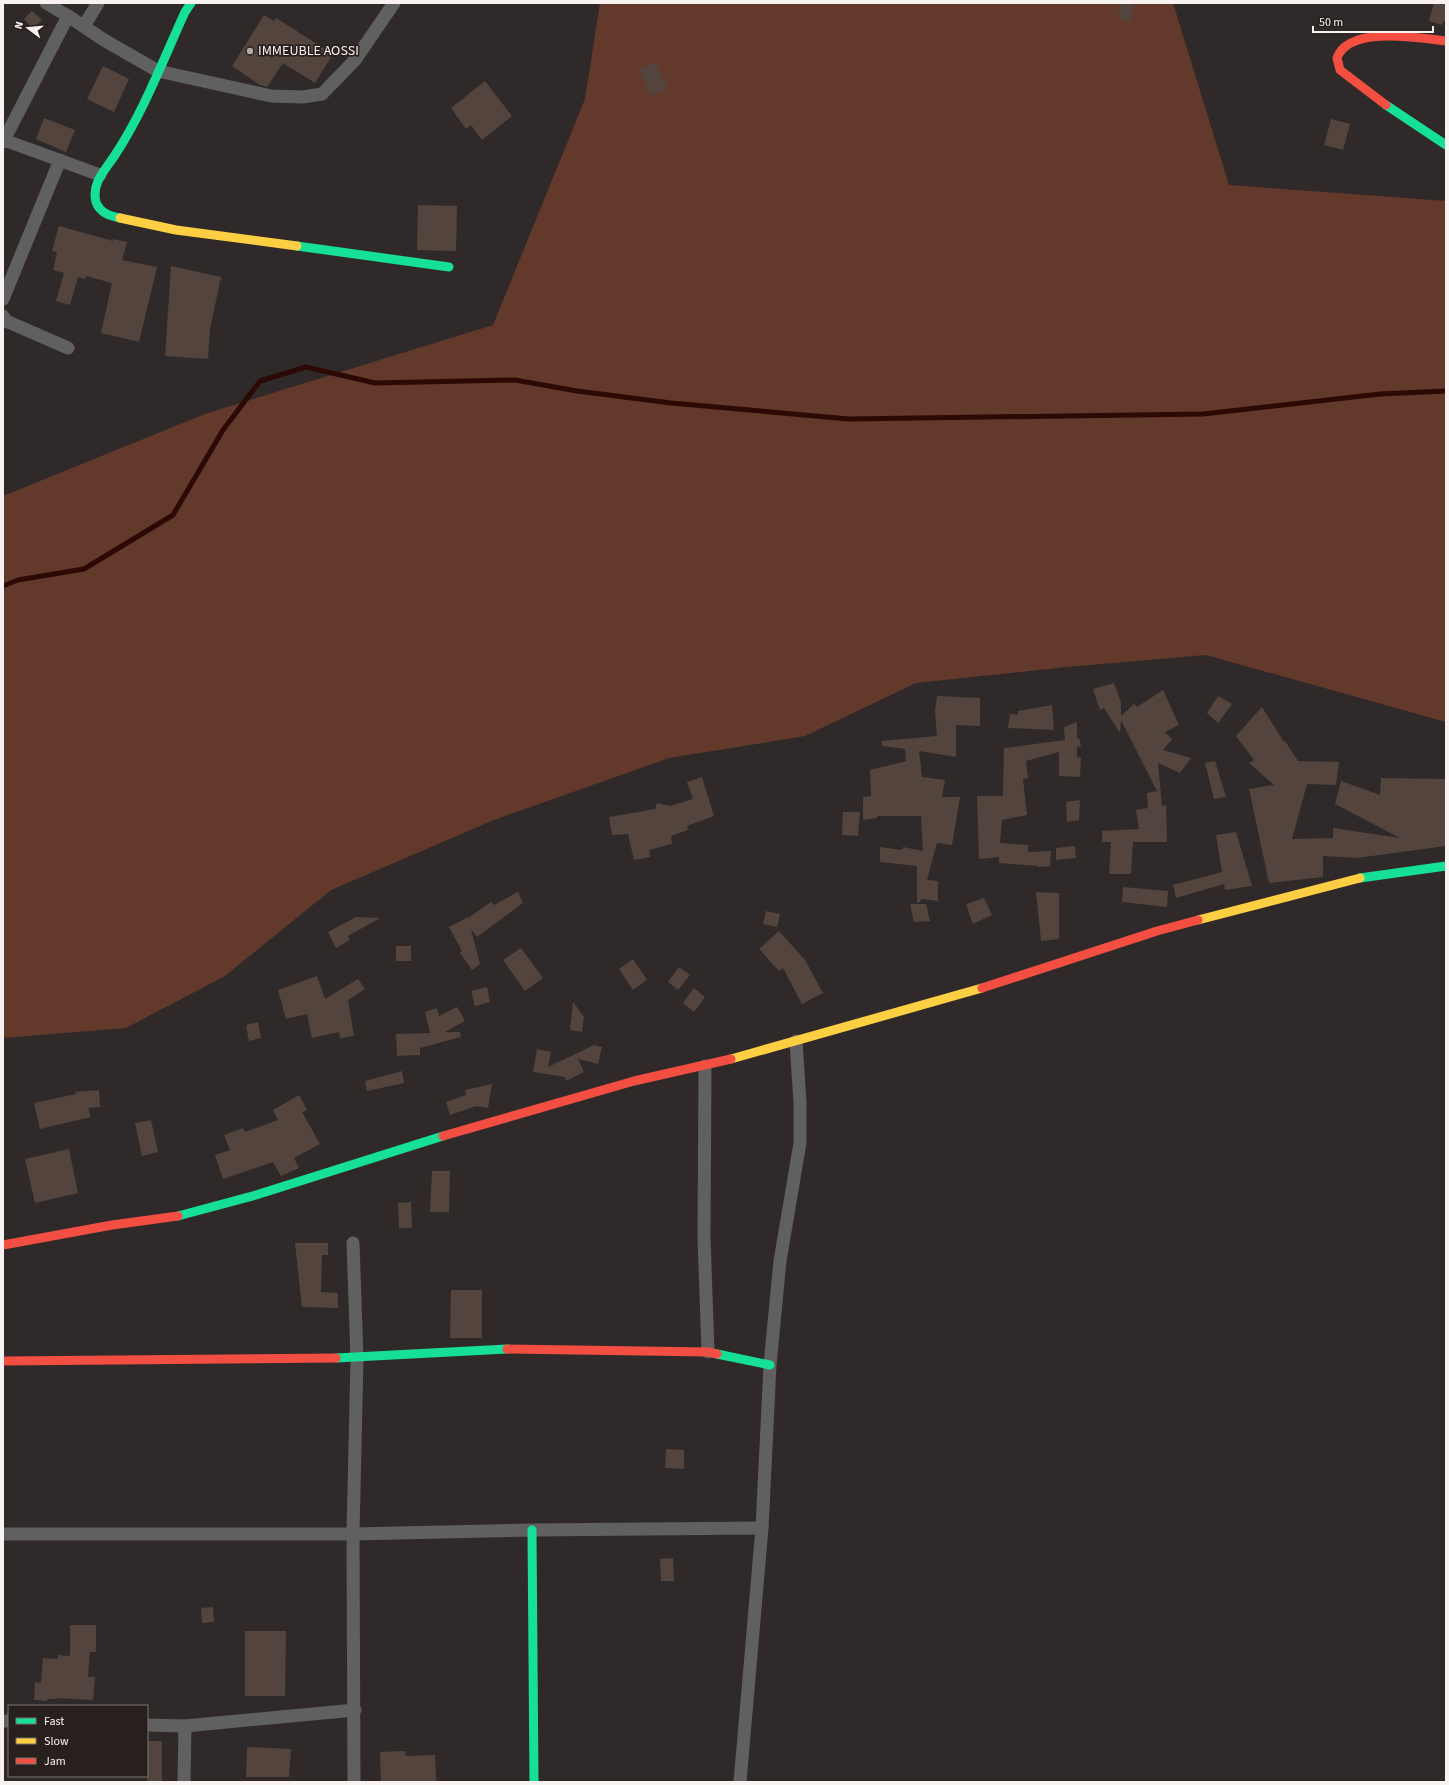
<svg xmlns="http://www.w3.org/2000/svg" width="1449" height="1785" font-family="'Source Sans 3',sans-serif">
  <rect width="100%" height="100%" fill="#2f2a29"/>
  <polygon fill="#62392b" points="600,3 1173,3 1229,185 1446,201 1446,722 1206,655 1067,667 916,683 805,736 669,758 494,820 331,890 225,976 126,1028 3,1038 3,496 205,414 493,325 585,99"/>
  <g fill="none" stroke-linecap="round" stroke-linejoin="round">
    <polyline stroke="#2c0904" stroke-width="5" points="3,586 18,580 84,569 173,515 223,430 260,381 306,367 375,383 515,380 577,391 671,403 849,419 1203,414 1380,394 1446,391"/>
  </g>
  <g fill="#53443e">
    <polygon points="1120,3 1134,3 1131,21 1118,19"/>
    <polygon points="1434,3 1446,3 1446,22 1443,21 1442,25 1429,21"/>
    <polygon points="32,11 42,20 33,29 24,19"/>
    <polygon points="264,15 274,21 276,18 333,54 315,83 283,63 267,87 260,85 232,66"/>
    <polygon points="656,62 668,88 651,96 639,69"/>
    <polygon points="103,66 129,79 114,112 87,99"/>
    <polygon points="485,81 512,116 482,140 471,125 466,129 451,108"/>
    <polygon points="44,118 75,130 66,152 36,139"/>
    <polygon points="1331,119 1350,124 1343,150 1324,145"/>
    <polygon points="418,205 457,206 456,251 417,250"/>
    <polygon points="59,226 113,241 113,239 127,242 122,260 157,267 139,342 101,333 112,283 86,276 85,279 78,277 70,305 56,301 64,273 53,270 57,252 52,251"/>
    <polygon points="171,266 221,277 210,329 208,359 165,356"/>
    <polygon points="1114,683 1121,702 1121,716 1134,704 1137,707 1163,690 1179,725 1165,732 1172,739 1163,750 1191,758 1180,773 1158,763 1162,806 1166,805 1167,842 1133,842 1131,874 1109,874 1111,842 1102,842 1102,831 1139,829 1136,810 1148,808 1147,793 1157,791 1121,720 1120,733 1104,708 1100,710 1093,689"/>
    <polygon points="937,696 980,698 980,726 956,725 956,757 919,751 922,777 945,780 942,797 960,797 952,845 937,843 927,880 938,881 938,901 921,899 920,902 917,902 917,866 880,862 880,847 902,850 903,847 923,851 921,816 877,816 877,818 863,820 863,797 871,796 870,770 906,761 905,749 882,746 882,741 937,736 935,712"/>
    <polygon points="1218,696 1232,704 1218,723 1207,713"/>
    <polygon points="1052,705 1054,730 1008,728 1010,714 1018,715 1018,711"/>
    <polygon points="1262,707 1284,742 1285,741 1298,761 1339,762 1336,785 1307,784 1292,839 1333,838 1333,828 1400,838 1335,804 1341,781 1380,795 1381,778 1446,779 1446,846 1357,858 1323,856 1323,877 1269,883 1249,789 1274,785 1249,763 1254,760 1236,736"/>
    <polygon points="1077,722 1077,739 1079,738 1081,746 1077,747 1077,757 1081,758 1080,777 1059,776 1059,752 1026,761 1028,778 1023,779 1027,815 1002,820 1000,843 1028,845 1028,852 1051,851 1050,866 1038,867 1038,866 999,863 999,857 979,859 977,796 1003,796 1004,748 1065,740 1064,727"/>
    <polygon points="1215,761 1226,797 1214,799 1205,763"/>
    <polygon points="702,777 714,816 687,826 688,830 671,836 672,844 649,850 650,857 634,860 628,834 612,835 609,817 655,809 657,803 670,806 693,799 687,782"/>
    <polygon points="1080,800 1079,820 1067,822 1066,802"/>
    <polygon points="843,812 860,812 858,836 842,835"/>
    <polygon points="1236,832 1252,886 1225,890 1224,884 1176,898 1173,885 1222,872 1216,835"/>
    <polygon points="1075,846 1076,858 1056,860 1056,848"/>
    <polygon points="1123,887 1168,891 1167,907 1122,902"/>
    <polygon points="518,892 523,903 477,937 471,929 480,964 472,970 460,953 462,951 449,927 468,917 468,918 491,902 494,905"/>
    <polygon points="1036,892 1059,893 1059,939 1041,941"/>
    <polygon points="984,898 992,915 973,924 966,904"/>
    <polygon points="910,904 926,904 930,921 914,922"/>
    <polygon points="766,911 780,914 777,927 763,924"/>
    <polygon points="356,917 380,918 348,936 350,940 336,948 328,932"/>
    <polygon points="779,931 805,960 823,993 802,1004 783,968 779,971 759,949"/>
    <rect x="396" y="946" width="15" height="15"/>
    <polygon points="521,948 543,978 525,991 503,960"/>
    <polygon points="633,959 647,980 633,990 619,969"/>
    <polygon points="679,967 690,975 678,990 668,982"/>
    <polygon points="317,976 325,999 358,979 365,989 348,1000 354,1036 340,1038 339,1032 312,1038 307,1014 286,1019 278,990"/>
    <polygon points="487,987 490,1002 475,1006 471,991"/>
    <polygon points="694,988 705,997 694,1012 683,1003"/>
    <polygon points="573,1002 584,1017 582,1032 570,1030"/>
    <polygon points="457,1007 465,1021 445,1032 460,1032 461,1037 420,1048 420,1055 397,1056 396,1034 430,1033 425,1012 437,1008 439,1016"/>
    <polygon points="258,1022 261,1038 249,1041 246,1025"/>
    <polygon points="594,1045 602,1047 598,1064 578,1059 584,1072 566,1081 565,1077 533,1072 537,1049 551,1052 548,1067"/>
    <polygon points="402,1071 404,1083 367,1091 365,1081"/>
    <polygon points="492,1084 488,1108 476,1106 450,1115 446,1102 466,1095 465,1090"/>
    <polygon points="99,1090 100,1107 88,1108 91,1117 40,1129 34,1103 76,1094 75,1092"/>
    <polygon points="299,1095 307,1110 302,1112 320,1144 294,1158 299,1168 281,1176 273,1162 223,1179 215,1155 230,1150 224,1135 243,1128 245,1132 278,1120 273,1110"/>
    <polygon points="151,1120 158,1152 142,1156 135,1123"/>
    <polygon points="69,1149 78,1193 35,1203 25,1159"/>
    <polygon points="432,1171 450,1171 449,1212 430,1212"/>
    <polygon points="411,1202 412,1228 399,1228 398,1203"/>
    <polygon points="295,1243 328,1243 328,1255 322,1255 321,1292 338,1293 338,1308 302,1307"/>
    <polygon points="451,1290 482,1290 482,1338 450,1338"/>
    <polygon points="666,1449 684,1450 684,1469 665,1468"/>
    <polygon points="673,1558 674,1581 661,1581 660,1559"/>
    <polygon points="213,1607 214,1622 202,1623 201,1608"/>
    <polygon points="70,1625 96,1625 96,1652 90,1652 88,1677 95,1677 93,1700 57,1698 57,1699 47,1699 47,1701 34,1700 35,1682 41,1683 43,1658 58,1659 58,1655 70,1656"/>
    <polygon points="245,1631 286,1631 285,1696 245,1696"/>
    <rect x="147" y="1741" width="15" height="40"/>
    <polygon points="247,1747 291,1749 289,1777 246,1777"/>
    <polygon points="405,1751 406,1756 435,1755 436,1782 381,1782 380,1752"/>
  </g>
  <g fill="none" stroke-linecap="round" stroke-linejoin="round">
    <g stroke="#606061" stroke-width="13">
      <polyline points="46,3 68,16 104,40 158,71 271,96 303,97 322,94 355,60 394,3"/>
      <polyline points="84,26 98,3"/>
      <polyline points="4,140 100,175"/>
      <polyline points="3,142 68,16"/>
      <polyline points="3,299 60,160"/>
      <polyline points="3,316 6,321 68,348"/>
      <polyline points="705,1066 704,1237 708,1352"/>
      <polyline points="353,1243 357,1358 353,1534 354,1782"/>
      <polyline points="3,1534 353,1534 532,1530 762,1528"/>
      <polyline points="3,1721 9,1721"/>
      <polyline points="147,1725 185,1726 355,1710"/>
      <polyline points="184,1782 185,1726"/>
      <polyline points="740,1782 762,1528 770,1365 780,1261 800,1143 800,1103 796,1041"/>
    </g>
    <g stroke="#16e098" stroke-width="9">
      <polyline points="1386,105 1446,145"/>
      <path d="M 120,218 C 110,216 100,213 96,202 C 91,183 106,169 115,155 C 144,111 163,60 185,12 L 191,3"/>
      <polyline points="297,246 449,267"/>
      <polyline points="1360,878 1446,866"/>
      <polyline points="178,1216 256,1195 443,1136"/>
      <polyline points="717,1354 770,1365"/>
      <polyline points="336,1358 507,1349"/>
      <polyline points="532,1530 534,1782"/>
    </g>
    <g stroke="#ffcf43" stroke-width="9">
      <polyline points="120,218 176,230 297,246"/>
      <polyline points="1198,920 1360,878"/>
      <polyline points="731,1059 982,988"/>
    </g>
    <g stroke="#f24e42" stroke-width="9">
      <path d="M 1386,105 L 1340,70 L 1337,58 C 1349,25 1419,38 1446,41"/>
      <polyline points="982,988 1157,931 1198,920"/>
      <polyline points="443,1136 634,1081 731,1059"/>
      <polyline points="3,1245 112,1225 178,1216"/>
      <polyline points="507,1349 708,1352 717,1354"/>
      <polyline points="3,1361 336,1358"/>
    </g>
  </g>
  <circle fill="#b2adab" stroke="#27201d" stroke-width="1.5" cx="250" cy="51" r="4"/>
  <g text-anchor="middle" dominant-baseline="central" stroke-width="3.5" stroke-linejoin="round" paint-order="stroke">
    <g font-size="14" fill="#f8f3f1" stroke="#27201d" text-anchor="start">
      <text x="258" y="51">IMMEUBLE AOSSI</text>
    </g>
  </g>
  <rect width="1449" height="1785" fill="none" stroke="#f8f3f1" stroke-width="8"/>
  <rect x="8" y="1705" width="140" height="72" fill="#27201d" stroke="#7b7472"/>
  <rect x="16" y="1718" width="20" height="6" fill="#16e098" stroke="#7b7472"/>
  <text x="44" y="1725" font-size="12" fill="#f8f3f1">Fast</text>
  <rect x="16" y="1738" width="20" height="6" fill="#ffcf43" stroke="#7b7472"/>
  <text x="44" y="1745" font-size="12" fill="#f8f3f1">Slow</text>
  <rect x="16" y="1758" width="20" height="6" fill="#f24e42" stroke="#7b7472"/>
  <text x="44" y="1765" font-size="12" fill="#f8f3f1">Jam</text>
  <g transform="translate(28 28) rotate(286)" stroke="#27201d" stroke-width="3" paint-order="stroke">
  <path d="M0-3L7 15L0 10L-7 15Z" fill="#f8f3f1"/>
  <text y="-6" font-size="11" font-weight="bold" text-anchor="middle" fill="#f8f3f1">N</text>
  </g>
  <path d="M1313 26v6h120v-6" fill="none" stroke="#f8f3f1" stroke-width="2"/>
  <text x="1319" y="26" font-size="12" fill="#f8f3f1" stroke="#27201d" stroke-width="3" paint-order="stroke">50 m</text>
</svg>
